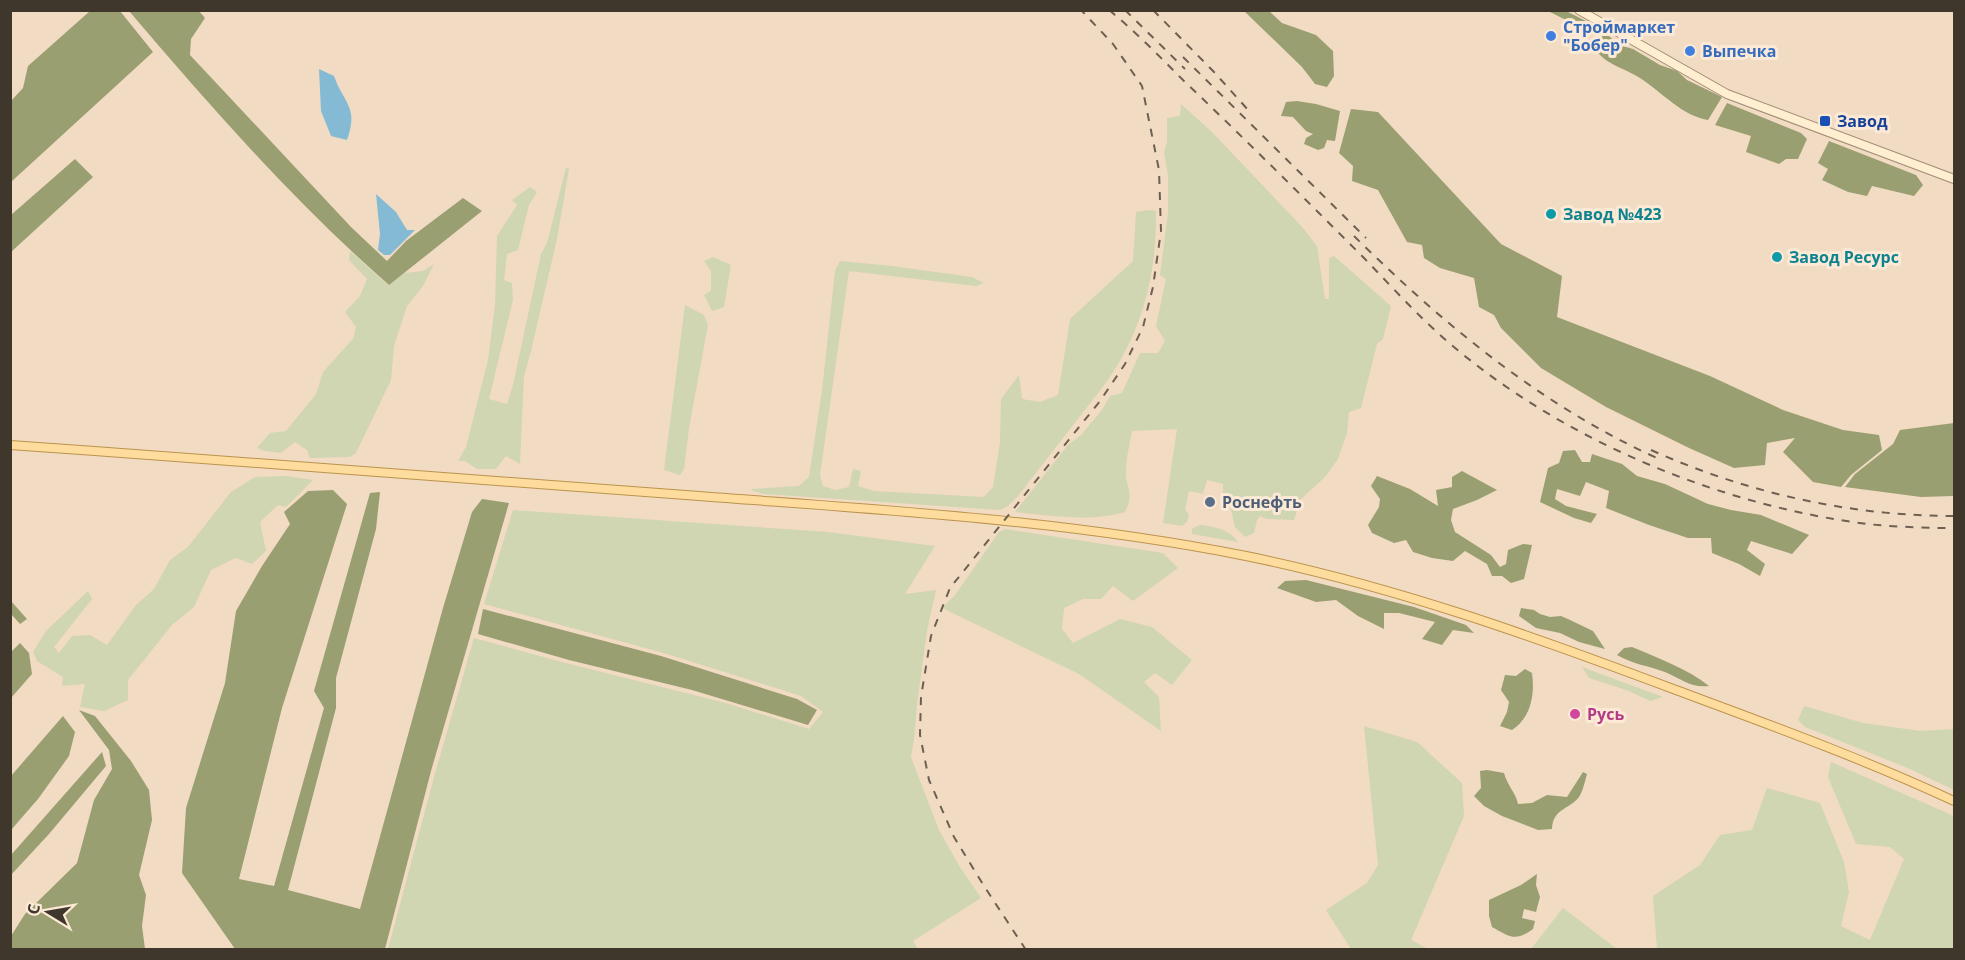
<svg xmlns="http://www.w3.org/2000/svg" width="1965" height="960" font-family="'Open Sans',sans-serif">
  <rect width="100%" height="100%" fill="#f2dbc3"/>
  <g fill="#d0d5b2">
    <path d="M 1181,104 L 1212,132 L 1303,228 L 1317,246 L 1325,299 L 1329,299 L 1329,258 L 1334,256 L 1391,306 L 1383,339 L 1377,344 L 1361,408 L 1349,412 L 1347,433 L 1338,459 L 1325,477 L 1301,499 L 1294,520 L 1267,519 L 1260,516 L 1257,520 L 1254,533 L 1245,537 L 1235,527 L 1229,502 L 1223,497 L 1223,484 L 1207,480 L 1203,494 L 1189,491 L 1185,509 L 1189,515 L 1187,522 L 1182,526 L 1163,523 L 1177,429 L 1132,431 C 1130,444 1126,457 1126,470 C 1124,488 1136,489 1125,512 C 1092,522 1049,516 1015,512 L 1068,445 L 1081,435 L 1102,410 L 1110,396 L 1122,393 L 1140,353 L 1158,353 L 1165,341 L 1156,326 L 1166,279 L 1160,275 L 1168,213 L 1168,176 L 1164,152 L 1167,142 L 1167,118 L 1180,116 Z"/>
    <polygon points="566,168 569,169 557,239 531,351 524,376 520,464 506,456 496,469 477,469 465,461 458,461 466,447 488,360 495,305 497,236 517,205 512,200 530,187 537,192 529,205 518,250 507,254 504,280 512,283 513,300 489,399 507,404 513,385 541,254 547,243"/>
    <path d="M 1149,210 L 1156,211 C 1157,274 1142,333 1105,384 L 1018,496 L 1008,506 L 1000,510 L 764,494 L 753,491 L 751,489 L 799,486 L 809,477 L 822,390 L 835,271 L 840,261 L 892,266 L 972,277 L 984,283 L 976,286 L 849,271 L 820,475 L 823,486 L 835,490 L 849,487 L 853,469 L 861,471 L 858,486 L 874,491 L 984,497 L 993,487 L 1000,442 L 1001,399 L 1019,375 L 1022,399 L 1040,402 L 1058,395 L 1070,319 L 1133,261 L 1136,212 Z"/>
    <polygon points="350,251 388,285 405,273 423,271 434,264 423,286 407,306 394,346 391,380 356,453 350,457 310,458 307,450 295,442 281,453 265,451 257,448 270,433 286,431 316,394 323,372 353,339 356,327 345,312 360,296 367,279 349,260"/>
    <polygon points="713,257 731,265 724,307 712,311 704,295 711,291 711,271 704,261"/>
    <polygon points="685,305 704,315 708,325 689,428 684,469 680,475 664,470"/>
    <polygon points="287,476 313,480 286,507 278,505 260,522 266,551 252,564 236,558 211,570 194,607 172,625 128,680 128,700 104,711 80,707 85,684 62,686 63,677 37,661 33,652 46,631 88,591 92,599 54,647 59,653 72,636 90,635 107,645 136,605 154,589 170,560 188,547 231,492 255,477"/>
    <polygon points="513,510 828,532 935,546 905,594 936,590 927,631 917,704 914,740 911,757 939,830 958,864 981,898 913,941 918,949 388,949 436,770 474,638 562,662 726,703 809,729 823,712 801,696 667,654 484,604"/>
    <path d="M 1202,525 C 1217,528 1229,529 1238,542 L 1192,534 L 1192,529 L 1197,526 Z"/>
    <polygon points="1005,529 1163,553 1178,568 1133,601 1113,586 1101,599 1083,599 1064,608 1062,629 1073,643 1120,619 1152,627 1192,660 1172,685 1155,673 1144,682 1159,697 1161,731 1079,674 942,608 955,595 999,532"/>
    <polygon points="1582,667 1663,697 1650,701 1629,691 1589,678"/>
    <polygon points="1804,706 1863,723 1921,731 1954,729 1954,790 1910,769 1805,727 1798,720"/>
    <polygon points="1364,726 1417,742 1462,783 1464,816 1411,940 1428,949 1351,949 1326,910 1367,883 1378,865"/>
    <polygon points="1831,762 1954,816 1954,949 1657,949 1653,896 1700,865 1720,835 1752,830 1767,788 1820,803 1844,862 1849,892 1841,926 1870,940 1904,859 1890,847 1856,844 1828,777"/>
    <polygon points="1563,908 1617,949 1531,949"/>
  </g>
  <g fill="#999f70">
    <polygon points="90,11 120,11 153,52 11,182 11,101 23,88 28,66"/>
    <path d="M 129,11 L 199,11 L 205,18 L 191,39 L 190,55 L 351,227 L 387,261 L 406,241 L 463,198 L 482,211 L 389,285 C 294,202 211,107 129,11 Z"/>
    <polygon points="1244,11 1269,11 1282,23 1316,35 1333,51 1334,76 1327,87 1315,84 1302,67"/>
    <polygon points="1548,11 1566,11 1586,21 1585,25 1576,25"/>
    <path d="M 1602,36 L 1609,36 L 1619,45 L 1633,49 L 1660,65 L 1677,71 L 1687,80 L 1722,97 L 1708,120 C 1682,116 1662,92 1640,78 C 1625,68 1602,64 1594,46 Z"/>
    <polygon points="1297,101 1316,104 1340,111 1335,141 1327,140 1324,148 1318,150 1304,144 1306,138 1313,134 1306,131 1293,117 1281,116 1286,102"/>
    <polygon points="1727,103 1801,133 1807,139 1798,159 1786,159 1779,164 1746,152 1751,136 1715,125"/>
    <polygon points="1351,109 1378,112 1501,244 1562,276 1557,317 1710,376 1783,410 1843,430 1879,435 1882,450 1851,475 1841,487 1813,482 1783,452 1795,438 1767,443 1765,465 1734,468 1689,448 1606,407 1541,368 1501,328 1494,315 1479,307 1474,278 1440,268 1424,258 1422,245 1407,242 1378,190 1352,181 1353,166 1339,153"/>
    <polygon points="1829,141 1916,175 1923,185 1914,196 1872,186 1867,196 1848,192 1822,180 1828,169 1818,163"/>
    <polygon points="75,159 93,177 11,252 11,215"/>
    <polygon points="1954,423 1954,496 1921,497 1845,487 1855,474 1893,444 1900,430"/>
    <polygon points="1575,450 1582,462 1590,462 1592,454 1622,464 1637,476 1665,484 1708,504 1731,510 1761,515 1809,535 1792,554 1751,541 1747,550 1765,564 1760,576 1739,564 1712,553 1711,538 1688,538 1649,525 1606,508 1609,491 1586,482 1580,496 1557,489 1555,499 1566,506 1597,514 1591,523 1574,518 1540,502 1548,468 1559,463 1563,451"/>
    <polygon points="1462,471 1497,490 1477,500 1453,509 1451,520 1455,532 1491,555 1500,567 1506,564 1508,550 1523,544 1532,545 1524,579 1511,583 1502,576 1492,576 1487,564 1465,551 1453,561 1432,558 1413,552 1406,540 1394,543 1372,533 1368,525 1379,507 1380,499 1371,486 1377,476 1410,489 1438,506 1436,490 1452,487 1452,477"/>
    <polygon points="333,490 347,504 282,708 239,879 274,886 324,708 314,691 370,493 380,492 376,529 336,678 336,708 288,890 360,909 443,608 472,512 482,499 509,503 431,771 385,949 235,949 182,873 186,808 225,683 236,611 262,566 290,524 284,512 308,491"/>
    <polygon points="1306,580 1414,607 1466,625 1474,633 1453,630 1442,645 1422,639 1435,622 1399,613 1384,613 1384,629 1358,616 1336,600 1316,602 1277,588 1285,581"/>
    <polygon points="11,601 27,619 20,624 11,614"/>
    <polygon points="1521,608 1534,610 1540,614 1550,617 1561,616 1570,620 1593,631 1605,649 1579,642 1560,633 1536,628 1519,616"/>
    <polygon points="483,609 661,656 797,699 817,710 808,725 692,690 569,660 478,634"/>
    <polygon points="20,643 29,653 32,674 11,698 11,652"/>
    <path d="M 1632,647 C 1658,658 1686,668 1709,686 C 1690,688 1682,679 1665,672 C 1649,666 1632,664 1617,655 L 1624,648 Z"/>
    <path d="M 1525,669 L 1532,673 C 1535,694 1531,718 1512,730 L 1500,726 L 1507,712 L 1509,702 L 1501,690 L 1505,675 L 1516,676 Z"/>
    <polygon points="79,710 95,716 131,761 149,790 152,820 139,875 146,895 142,926 145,949 11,949 11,936 25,914 77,863 94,800 112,769 109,750"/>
    <polygon points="63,716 75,732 69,756 38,799 11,830 11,776"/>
    <polygon points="102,752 106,766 49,834 11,875 11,855"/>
    <path d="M 1487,770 L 1504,773 C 1507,785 1516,793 1518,804 L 1532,803 L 1547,795 L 1567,797 L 1583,772 L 1587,774 C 1585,781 1583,791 1579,797 C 1569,810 1553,808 1552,829 L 1538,830 L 1502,816 L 1484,806 L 1474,796 L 1481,788 L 1480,771 Z"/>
    <path d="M 1537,874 L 1536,885 L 1540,897 L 1536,912 L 1524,909 L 1522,918 L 1535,921 L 1533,929 C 1515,942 1510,937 1492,927 L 1489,916 L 1489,900 L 1521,885 Z"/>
  </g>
  <g fill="#85bad4">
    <path d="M 319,69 L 334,76 C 344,104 359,107 347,140 L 331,136 L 321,111 Z"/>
    <polygon points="376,194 396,212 407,230 415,230 390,255 384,255 378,250 380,234"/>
  </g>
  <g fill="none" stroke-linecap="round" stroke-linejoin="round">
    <defs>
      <polyline id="secondary" points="1579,10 1727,94 1954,179"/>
      <path id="primary" d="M 10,445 C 240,461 470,479 699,496 C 882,510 1066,520 1246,556 C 1394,586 1535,637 1676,690 C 1770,725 1864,759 1954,801"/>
    </defs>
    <use href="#secondary" stroke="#a18c76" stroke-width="10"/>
    <use href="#primary" stroke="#bb934c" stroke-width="10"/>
    <use href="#secondary" stroke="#ffeecf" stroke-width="8"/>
    <use href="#primary" stroke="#fedc9e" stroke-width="8"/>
    <g stroke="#6d6053" stroke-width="2" stroke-dasharray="8 8" stroke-linecap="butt">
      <path d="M 1109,10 C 1136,32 1160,57 1184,81 C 1245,139 1304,198 1364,258 C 1391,286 1418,316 1448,342 C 1562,440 1718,505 1867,524 C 1896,527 1926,528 1954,528"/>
      <polyline points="1125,10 1185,69"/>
      <polyline points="1153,10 1214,72 1249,111"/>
      <polyline points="1183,57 1366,238"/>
      <path d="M 1354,236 C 1443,324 1542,406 1657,458"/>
      <path d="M 1651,450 C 1747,493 1850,516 1954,516"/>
      <polyline points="1026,950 984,886 954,837 929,780 920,735 921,697 931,636 950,588 1100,401 1125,364 1143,327 1153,287 1161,231 1159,170 1142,86 1113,44 1081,10"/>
    </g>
  </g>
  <g fill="#3f7fe0" stroke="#fce9d6" stroke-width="2">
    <circle cx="1551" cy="36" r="6"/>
    <circle cx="1690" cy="51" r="6"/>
  </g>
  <rect fill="#1a4fb4" stroke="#fce9d6" stroke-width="2" x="1819" y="115" width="12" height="12" rx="3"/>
  <g fill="#0f9aa8" stroke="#fce9d6" stroke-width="2">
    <circle cx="1551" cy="214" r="6"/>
    <circle cx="1777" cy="257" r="6"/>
  </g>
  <circle fill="#5c6f8a" stroke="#fce9d6" stroke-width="2" cx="1210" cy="502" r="6"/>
  <circle fill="#d1479c" stroke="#fce9d6" stroke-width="2" cx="1575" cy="714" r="6"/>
  <g text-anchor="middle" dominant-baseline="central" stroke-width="6" stroke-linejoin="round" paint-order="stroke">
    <g font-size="16" font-weight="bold" fill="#366cbe" stroke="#fce9d6" text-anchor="start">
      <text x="1563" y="27">Строймаркет<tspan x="1563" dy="18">"Бобер"</tspan></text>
      <text x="1702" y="51">Выпечка</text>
    </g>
    <g font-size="16" font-weight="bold" fill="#164399" stroke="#fce9d6" text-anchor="start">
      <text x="1837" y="121">Завод</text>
    </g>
    <g font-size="16" font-weight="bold" fill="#0d838f" stroke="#fce9d6" text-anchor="start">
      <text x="1563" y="214">Завод №423</text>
      <text x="1789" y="257">Завод Ресурс</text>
    </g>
    <g font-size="16" font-weight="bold" fill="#4e5e75" stroke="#fce9d6" text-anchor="start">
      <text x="1222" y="502">Роснефть</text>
    </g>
    <g font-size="16" font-weight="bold" fill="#b23c85" stroke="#fce9d6" text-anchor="start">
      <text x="1587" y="714">Русь</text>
    </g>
  </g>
  <rect width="1965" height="960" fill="none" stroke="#3f362c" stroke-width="24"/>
  <g transform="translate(48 912) rotate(281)" stroke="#fce9d6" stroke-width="4.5" paint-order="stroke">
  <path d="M0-4.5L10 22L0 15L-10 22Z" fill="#3f362c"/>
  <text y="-9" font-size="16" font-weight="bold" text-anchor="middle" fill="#3f362c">С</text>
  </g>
</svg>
